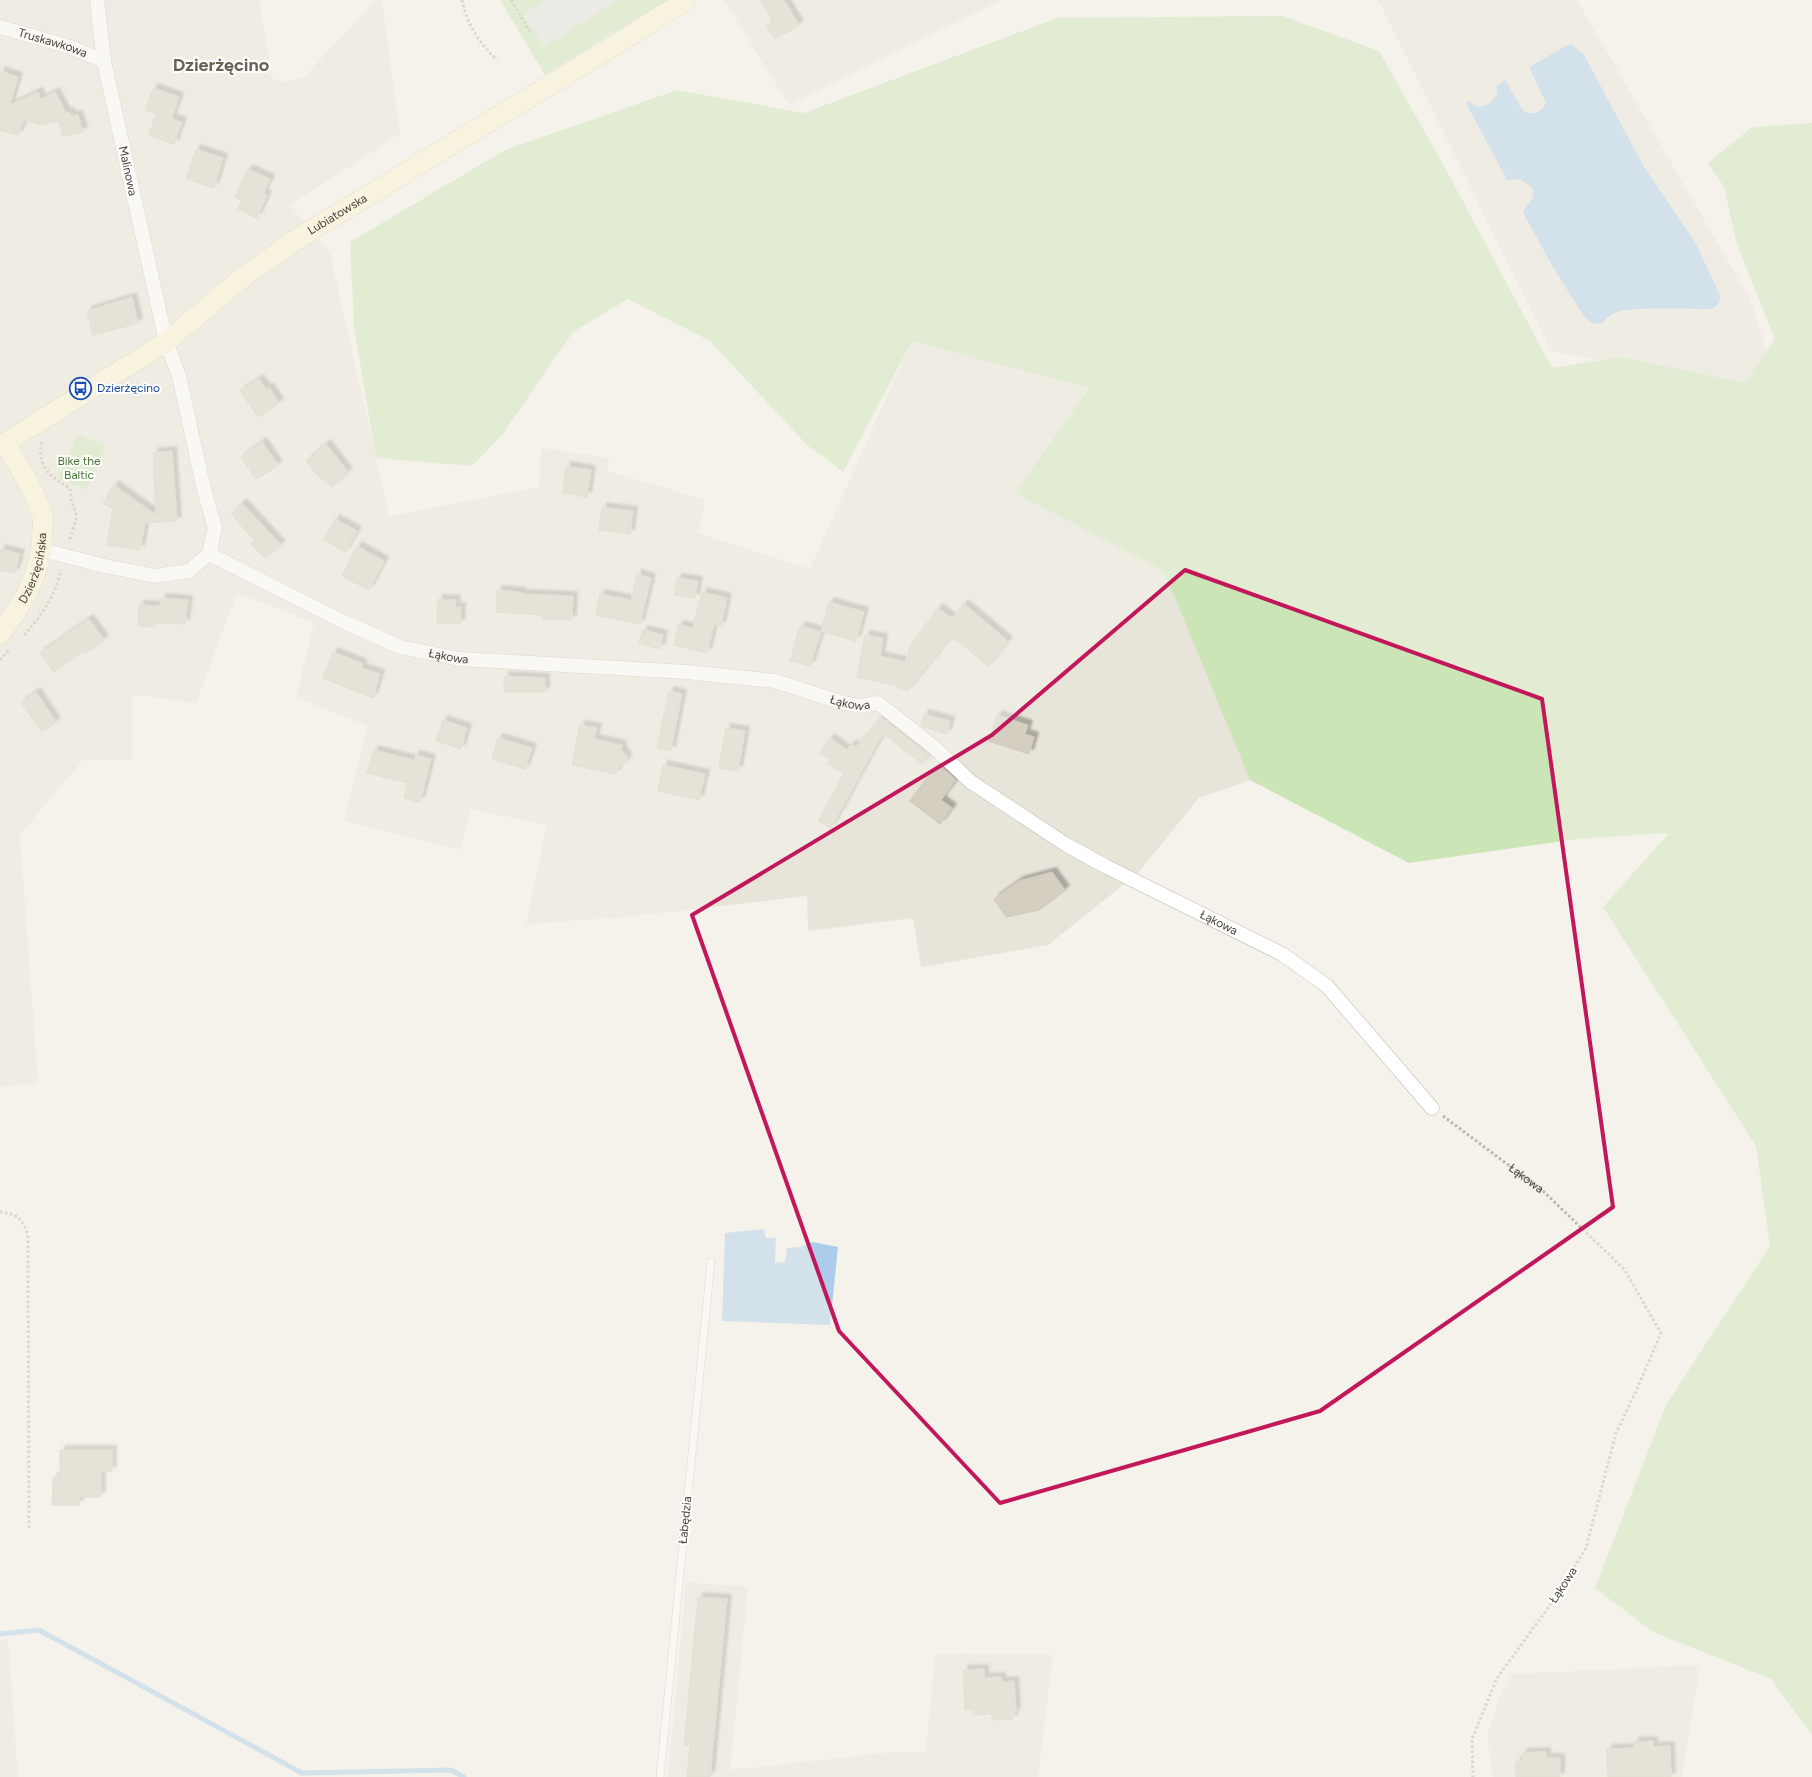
<svg xmlns="http://www.w3.org/2000/svg" width="1812" height="1777" font-family="Figtree,sans-serif">
  <defs>
    <filter id="shadow"><feDropShadow dx="4.5" dy="-4.5" stdDeviation="1" flood-color="#0004"/></filter>
  </defs>
  <rect width="100%" height="100%" fill="#f4f2eb"/>
  <g fill="#e7e4d9">
    <polygon points="0,0 259,0 272,78 282,82 304,77 376,0 382,0 400,134 290,205 330,253 389,516 539,487 541,448 609,458 608,471 705,500 698,533 810,569 912,340 1089,388 1015,493 1167,571 1250,780 1199,798 1138,873 1048,945 921,967 913,918 808,931 807,896 625,917 526,924 547,825 470,809 461,850 344,821 368,726 296,697 314,623 237,593 196,703 132,694 132,760 83,760 20,835 38,1083 0,1086"/>
    <polygon points="724,0 1002,0 789,105"/>
    <polygon points="1377,0 1577,0 1750,299 1782,398 1551,351 1383,9"/>
    <polygon points="686,1582 748,1587 730,1770 893,1752 926,1753 935,1653 1053,1655 1038,1777 668,1777"/>
    <polygon points="8,1639 16,1750 18,1777 0,1777 0,1640"/>
    <polygon points="1700,1665 1682,1777 1493,1777 1487,1736 1500,1696 1512,1674"/>
  </g>
  <g fill="#cce5b7">
    <polygon points="500,0 667,0 545,75"/>
    <polygon points="1283,16 1379,51 1443,164 1552,368 1620,357 1745,383 1775,339 1737,244 1724,187 1708,163 1752,127 1812,123 1812,1735 1771,1679 1653,1632 1595,1588 1666,1405 1770,1246 1756,1146 1603,907 1669,833 1577,839 1409,863 1250,780 1164,571 1015,493 1089,388 912,341 843,472 807,445 710,341 628,299 573,332 502,435 472,466 376,458 354,326 350,242 505,150 677,90 804,113 1057,18"/>
    <polygon points="78,434 106,446 86,490 58,478"/>
  </g>
  <polygon fill="#e3e2df" points="545,0 618,0 544,47 523,14"/>
  <g fill="#accceb">
    <path d="M 1568,45 L 1573,45 L 1584,55 L 1644,167 L 1695,242 L 1720,295 C 1720,303 1718,306 1711,309 C 1688,310 1631,305 1612,314 C 1607,317 1605,321 1600,324 L 1591,323 L 1583,315 L 1553,267 L 1523,213 C 1527,202 1538,200 1531,186 L 1519,179 L 1507,180 L 1466,103 L 1470,101 L 1473,105 L 1479,107 C 1489,105 1495,100 1498,91 L 1496,86 L 1505,80 L 1524,112 C 1533,115 1543,112 1546,103 L 1529,67 Z"/>
    <polygon points="764,1229 766,1238 776,1238 775,1263 785,1262 787,1248 800,1247 812,1242 838,1247 830,1325 722,1321 725,1233"/>
  </g>
  <g fill="none" stroke-linecap="round" stroke-linejoin="round">
    <polyline stroke="#accceb" stroke-width="5" points="0,1634 39,1630 302,1773 451,1770 464,1777"/>
  </g>
  <g fill="#d5cfc1" stroke="#cfc7b5" filter="url(#shadow)">
    <polygon points="760,0 784,0 799,25 775,39 766,26 774,22"/>
    <polygon points="0,71 18,77 10,105 38,92 41,99 55,92 66,113 69,112 72,116 78,115 83,132 63,136 59,121 40,125 24,120 18,135 0,130"/>
    <polygon points="153,88 179,97 172,117 173,119 182,122 174,144 149,135 156,114 146,110"/>
    <polygon points="196,149 223,158 214,188 186,179"/>
    <polygon points="248,169 270,179 263,194 267,195 257,218 238,209 242,200 235,197"/>
    <polygon points="132,297 138,323 93,335 87,311"/>
    <polygon points="259,379 266,389 269,387 279,403 258,417 240,391"/>
    <polygon points="262,442 278,465 256,479 241,457"/>
    <polygon points="326,444 348,472 332,487 325,479 322,480 306,461"/>
    <polygon points="172,451 177,521 145,523 140,550 107,545 113,509 103,503 114,485 156,515 153,453"/>
    <polygon points="566,466 591,470 587,497 563,493"/>
    <polygon points="242,503 281,545 265,558 251,544 255,541 231,514"/>
    <polygon points="602,507 633,511 630,534 599,530"/>
    <polygon points="335,519 357,531 345,552 324,539"/>
    <polygon points="357,546 384,561 369,590 342,576"/>
    <polygon points="0,549 20,554 15,573 0,570"/>
    <polygon points="637,574 651,578 640,624 596,615 600,594 631,600"/>
    <polygon points="677,578 698,581 695,598 674,595"/>
    <polygon points="497,590 521,592 521,594 573,596 572,620 542,619 542,615 496,612"/>
    <polygon points="702,592 727,598 721,626 714,625 707,653 674,645 678,625 693,628"/>
    <polygon points="161,598 188,600 185,624 155,623 154,627 138,626 139,605 160,606"/>
    <polygon points="438,599 456,600 455,607 461,607 460,624 437,623"/>
    <polygon points="829,602 864,612 856,641 821,631"/>
    <polygon points="964,604 1008,641 988,666 952,636 908,690 897,687 898,686 857,677 865,635 883,638 880,656 905,662 910,647 938,608 952,618"/>
    <polygon points="89,619 104,640 84,654 82,651 54,672 40,653"/>
    <polygon points="800,626 821,632 810,666 790,661"/>
    <polygon points="643,630 663,635 660,649 639,643"/>
    <polygon points="333,652 363,664 361,668 380,674 373,698 323,678"/>
    <polygon points="504,676 545,678 545,692 504,692"/>
    <polygon points="669,691 682,694 671,751 657,748"/>
    <polygon points="36,692 56,722 42,732 21,703"/>
    <polygon points="924,714 950,721 947,734 921,726"/>
    <polygon points="997,715 1028,725 1025,734 1034,737 1029,754 989,741"/>
    <polygon points="881,717 929,755 922,764 883,733 831,828 818,821 844,774 827,763 830,759 820,753 830,738 847,750 851,744 856,747"/>
    <polygon points="443,720 467,728 461,749 436,741"/>
    <polygon points="580,725 597,728 594,739 622,745 621,749 627,757 626,762 617,769 616,774 572,765"/>
    <polygon points="726,728 745,731 738,771 719,768"/>
    <polygon points="498,738 532,748 525,769 492,759"/>
    <polygon points="374,750 414,760 415,755 431,759 420,802 404,798 408,783 367,773"/>
    <polygon points="938,764 956,780 941,800 952,808 940,824 910,801"/>
    <polygon points="663,765 705,774 699,800 658,791"/>
    <polygon points="1052,872 1065,890 1039,910 1006,917 994,899 1019,881"/>
    <polygon points="60,1450 112,1450 112,1471 101,1471 101,1497 79,1497 79,1505 52,1505 53,1477 60,1477"/>
    <polygon points="698,1597 727,1599 710,1777 687,1777 690,1745 684,1745"/>
    <polygon points="984,1669 984,1678 1001,1677 1002,1682 1014,1681 1016,1713 1013,1713 1013,1719 992,1720 992,1714 973,1715 973,1710 965,1710 963,1670"/>
    <polygon points="1653,1741 1653,1747 1670,1746 1671,1777 1608,1777 1607,1749 1634,1748 1634,1742"/>
    <polygon points="1546,1752 1546,1758 1560,1758 1560,1777 1516,1777 1516,1762 1523,1762 1522,1753"/>
  </g>
  <g fill="none" stroke-linecap="round" stroke-linejoin="round">
    <defs>
      <polyline id="lane" points="660,1777 711,1262"/>
      <g id="street">
        <path id="s2" d="M 0,27 L 70,47 L 104,61"/>
        <polyline points="42,550 105,566 155,576 189,571 209,554 215,528 204,490 179,376 166,342 104,61 97,0"/>
        <path id="s3" d="M 209,554 L 342,621 L 400,647 L 460,659 L 687,672 L 775,681 L 840,702 L 860,706 L 878,703 L 936,749 L 971,782 L 1065,844 L 1105,866 L 1282,954 L 1327,986 L 1432,1108"/>
      </g>
      <g id="secondary">
        <path id="s4" d="M 0,446 L 166,342 L 243,277 L 300,237 L 625,39 L 686,0"/>
        <path id="s5" d="M 0,634 C 23,604 42,573 42,534 C 43,530 43,524 43,519 C 39,497 17,464 6,444"/>
      </g>
    </defs>
    <use href="#lane" stroke="#bfbbae" stroke-width="8"/>
    <use href="#street" stroke="#bfbbae" stroke-width="15"/>
    <use href="#secondary" stroke="#d0c79e" stroke-width="21"/>
    <g stroke="#c0b7a0" stroke-width="3" stroke-dasharray="2.5 2.5" stroke-linecap="butt">
      <path d="M 462,0 C 467,24 479,43 497,60"/>
      <polyline points="511,0 530,32"/>
      <path d="M 42,442 C 36,466 51,478 70,488 L 71,499 L 77,517 L 69,542"/>
      <path d="M 24,635 C 42,616 55,595 61,570"/>
      <polyline points="0,660 9,650"/>
      <path id="s1" d="M 1443,1116 L 1543,1191 L 1624,1269 L 1661,1333 L 1637,1389 L 1616,1433 L 1586,1548 L 1559,1593 L 1497,1678 L 1472,1739 L 1473,1777"/>
      <path d="M 0,1212 C 18,1214 24,1219 28,1237 L 29,1530"/>
    </g>
    <use href="#lane" stroke="#fff" stroke-width="7"/>
    <use href="#street" stroke="#fff" stroke-width="14"/>
    <use href="#secondary" stroke="#faf4ce" stroke-width="20"/>
  </g>
  <path d="M0 0H1812V1777H0ZM 1185,570 L 1542,699 L 1613,1207 L 1320,1411 L 1000,1503 L 839,1331 L 692,915 L 992,735 Z" fill="#f4f2eb" fill-opacity=".55" fill-rule="evenodd"/>
  <path fill="none" stroke="#c2185b" stroke-width="4" stroke-linejoin="round" d="M 1185,570 L 1542,699 L 1613,1207 L 1320,1411 L 1000,1503 L 839,1331 L 692,915 L 992,735 Z"/>
  <defs>
    <symbol id="bus-ring" viewBox="-11 -11 22 22"><circle r="9.5" fill="#fff" stroke="#1a4fb4" stroke-width="1.5"/><path d="M-5-6H5V4H4V6H2V4H-2V6H-4V4H-5ZM-3.5-4V0h7V-4ZM-3.5 1.2v1.5H-2V1.2ZM2 1.2v1.5H3.5V1.2Z" fill="#1a4fb4"/></symbol>
  </defs>
  <g fill-rule="evenodd">
    <use href="#bus-ring" x="68" y="376" width="25" height="25"/>
  </g>
  <g text-anchor="middle" dominant-baseline="central" stroke-width="4" stroke-linejoin="round" paint-order="stroke">
    <g font-size="12" fill="#484339" stroke="#fff">
      <text stroke="none"><textPath href="#s2" startOffset="55">Truskawkowa</textPath></text>
      <text transform="translate(128 171) rotate(78)">Malinowa</text>
      <text stroke="none"><textPath href="#s4" startOffset="410">Lubiatowska</textPath></text>
      <text stroke="none"><textPath href="#s5" startOffset="75">Dzierżęcińska</textPath></text>
      <text stroke="none"><textPath href="#s3" startOffset="262">Łąkowa</textPath></text>
      <text stroke="none"><textPath href="#s3" startOffset="668">Łąkowa</textPath></text>
      <text stroke="none"><textPath href="#s3" startOffset="1104">Łąkowa</textPath></text>
      <text stroke="none"><textPath href="#s1" startOffset="104">Łąkowa</textPath></text>
      <text transform="translate(685 1520) rotate(-84)">Łabędzia</text>
      <text transform="translate(1563 1585) rotate(-57)">Łąkowa</text>
    </g>
    <g font-size="12" fill="#164399" stroke="#fff" text-anchor="start">
      <text x="97" y="388">Dzierżęcino</text>
    </g>
    <g font-size="12" fill="#447530" stroke="#fff">
      <text x="79" y="461">Bike the<tspan x="79" dy="14">Baltic</tspan></text>
    </g>
    <g font-size="18" font-weight="bold" fill="#6a6251" stroke="#fff">
      <text x="221" y="65">Dzierżęcino</text>
    </g>
  </g>
</svg>
